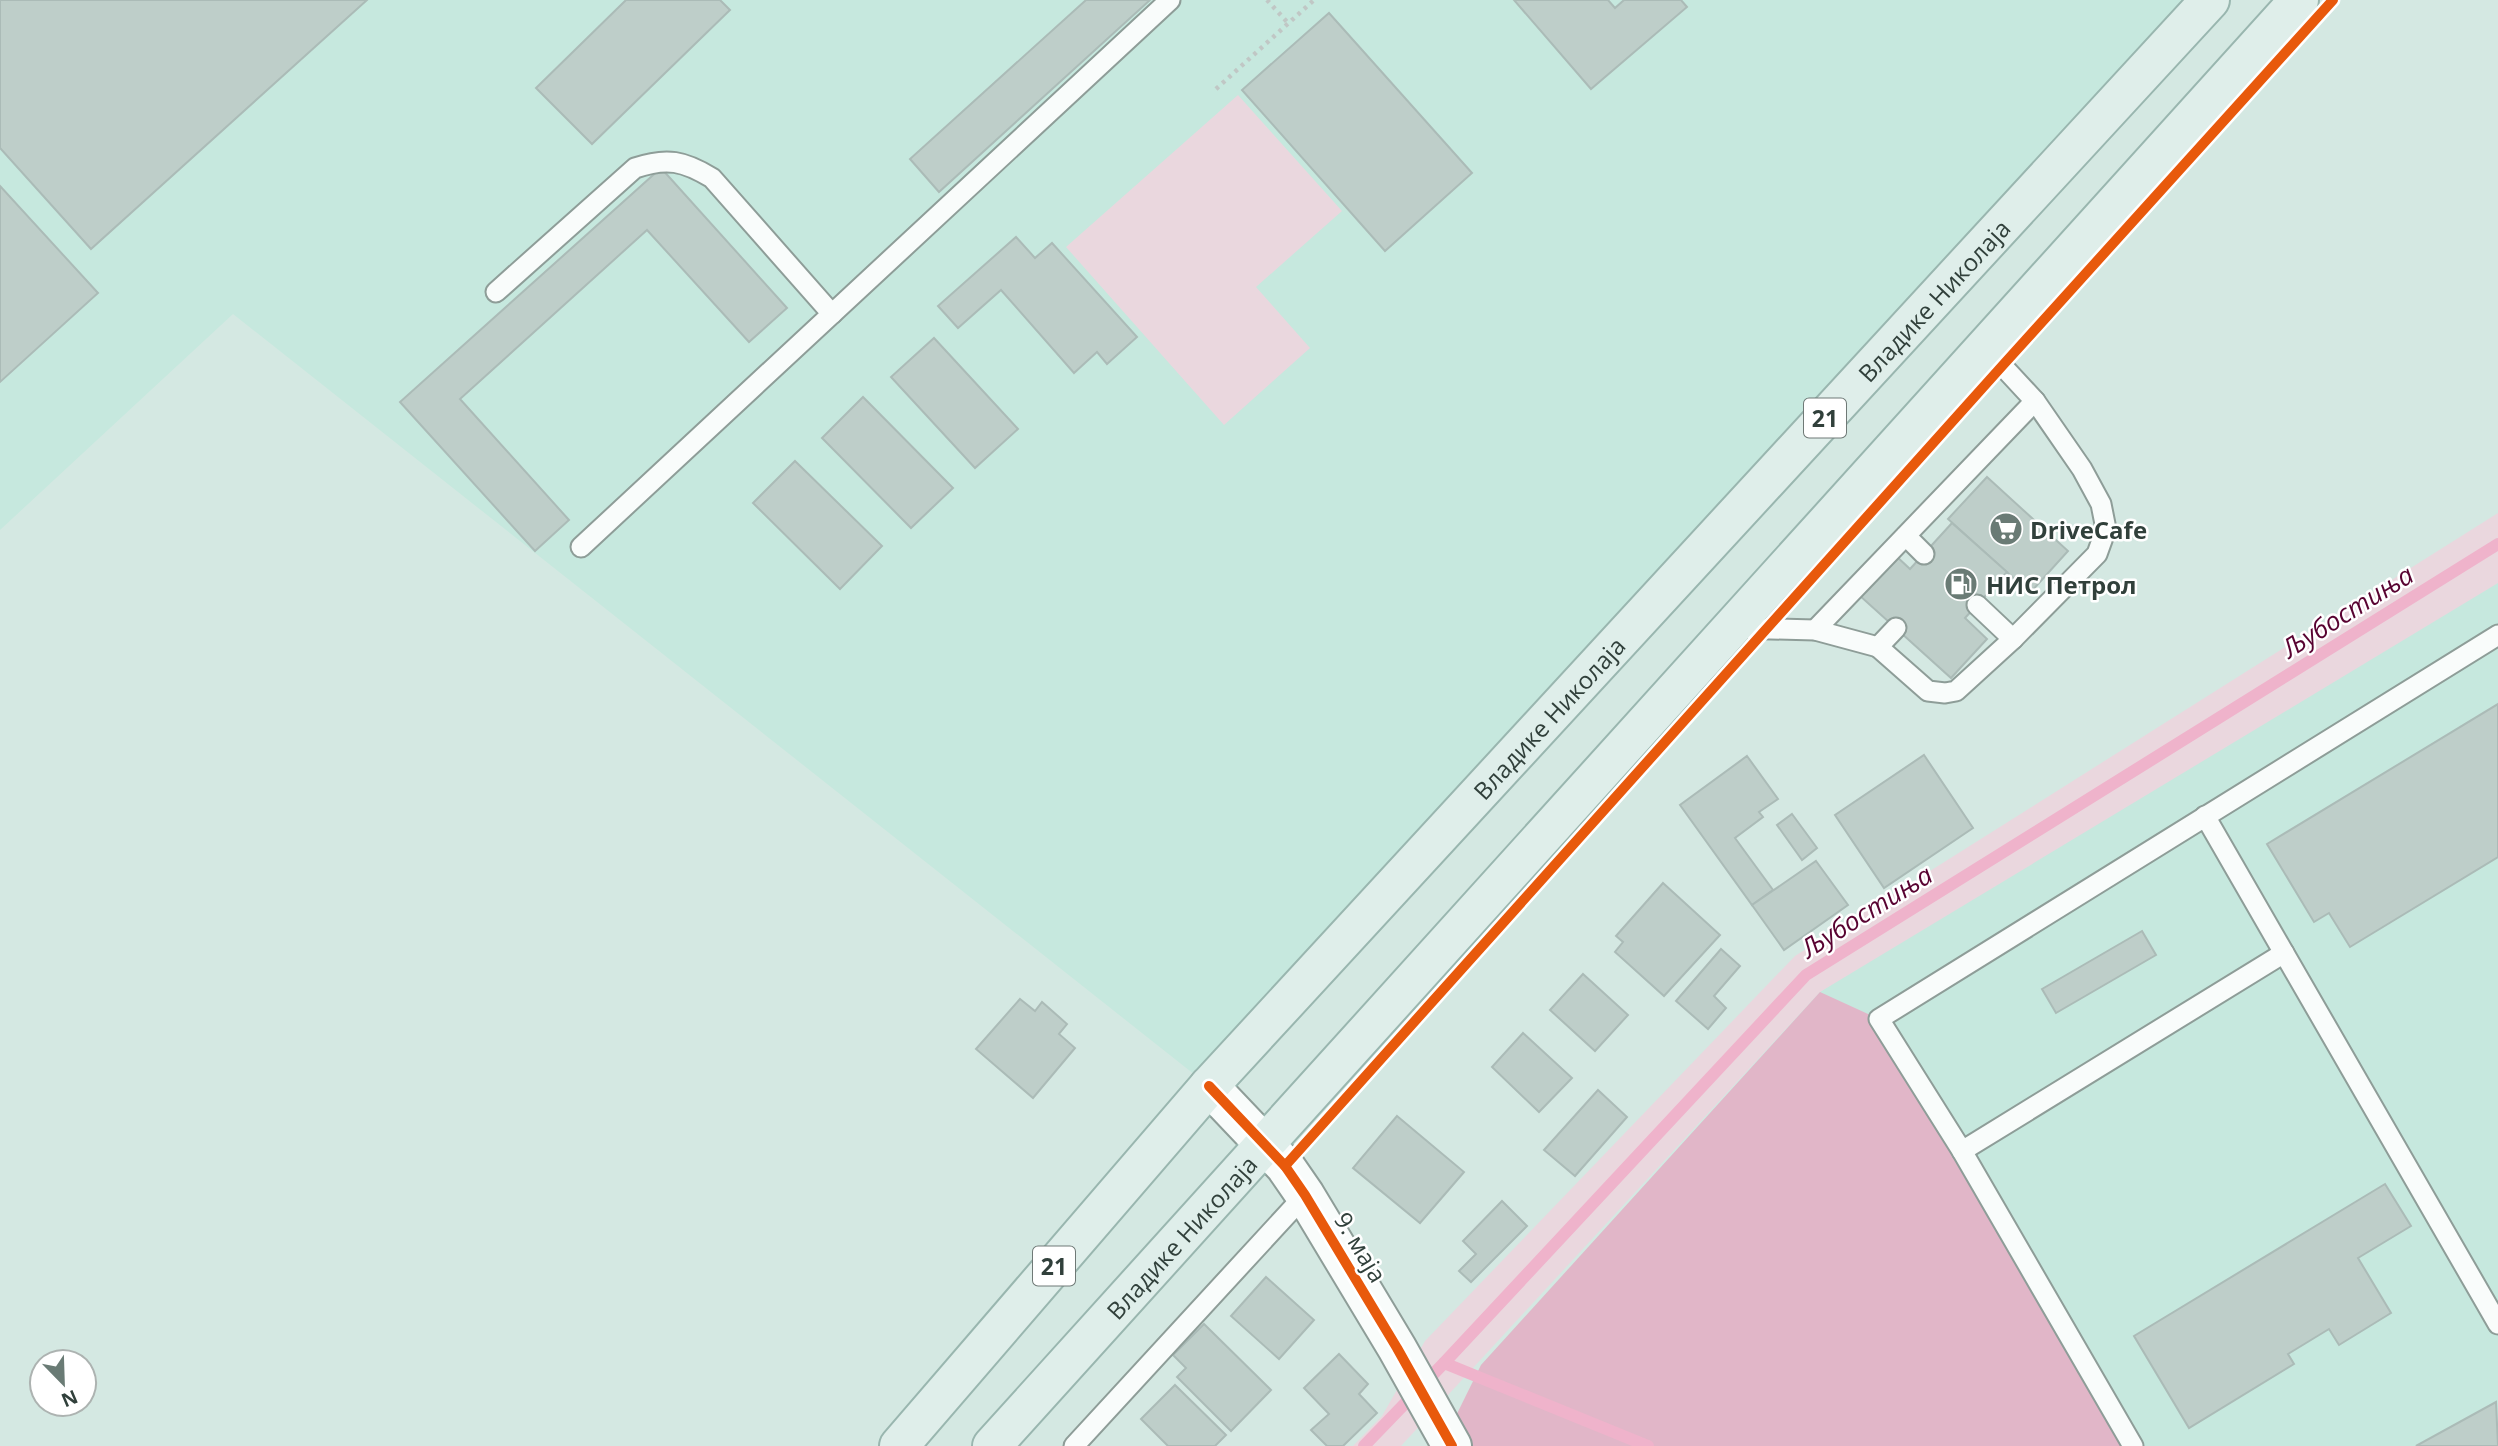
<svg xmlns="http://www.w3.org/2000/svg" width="2498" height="1446" font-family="'Open Sans',sans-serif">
  <rect width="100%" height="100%" fill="#d4e8e2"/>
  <g fill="#c6e8de">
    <polygon points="0,0 2210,0 1209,1086 233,314 0,530"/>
    <polygon points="2498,544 2498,1446 1452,1446 1481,1365 1820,992"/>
  </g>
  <g fill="#ead7de">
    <polygon points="1238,95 1342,211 1256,287 1310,348 1224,425 1066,247"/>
    <polygon points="2498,513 2498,583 1820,992 1401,1446 1353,1446 1382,1416 1425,1341 1795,956"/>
  </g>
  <polygon fill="#e1b6c8" points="1820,992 1879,1019 2133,1446 1452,1446 1446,1436 1481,1365"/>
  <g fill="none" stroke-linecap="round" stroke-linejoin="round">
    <g stroke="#efb3cb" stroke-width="12">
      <polyline points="1444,1363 1648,1446"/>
      <polyline points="1364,1446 1444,1363 1806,975 2498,544"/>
    </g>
  </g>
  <g fill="#becec9" stroke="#abbbb7" stroke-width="2">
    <polygon points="0,0 367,0 91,249 0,148"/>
    <polygon points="626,0 720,0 730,10 592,144 536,88"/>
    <polygon points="1086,0 1150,0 939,192 910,159"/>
    <polygon points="1514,0 1608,0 1615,8 1624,0 1681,0 1687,7 1591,89"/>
    <polygon points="1329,13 1472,173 1385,251 1242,90"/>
    <polygon points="661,168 787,308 749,342 647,230 460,399 569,520 535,551 400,402"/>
    <polygon points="0,186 98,293 0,382"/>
    <polygon points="1016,237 1035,258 1052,243 1137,337 1107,364 1097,352 1074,373 1001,290 958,328 938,306"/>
    <polygon points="934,338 1018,429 975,468 891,377"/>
    <polygon points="863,397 953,488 911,528 822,438"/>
    <polygon points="795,461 882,546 840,589 753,503"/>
    <polygon points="1987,477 2068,551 2030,593 1948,519"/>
    <polygon points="1952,523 2007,572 1965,618 1987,639 1951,678 1859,595 1895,555 1910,569"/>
    <polygon points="2498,704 2498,857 2350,947 2329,913 2314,922 2267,844"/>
    <polygon points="1924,755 1973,828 1884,888 1835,815"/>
    <polygon points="1747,756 1778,799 1759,812 1763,817 1735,838 1773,890 1752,905 1680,805"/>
    <polygon points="1792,814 1817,848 1802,860 1777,825"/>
    <polygon points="1816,861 1848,905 1784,950 1752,905"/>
    <polygon points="1663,883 1720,935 1664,996 1615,952 1623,942 1616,936"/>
    <polygon points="2142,931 2156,955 2056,1013 2042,989"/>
    <polygon points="1721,949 1740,966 1714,996 1726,1008 1708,1029 1676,1001"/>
    <polygon points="1583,974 1628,1015 1595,1051 1550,1010"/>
    <polygon points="1020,999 1035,1011 1042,1002 1067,1024 1059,1034 1075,1048 1033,1098 976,1049"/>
    <polygon points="1523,1033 1572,1078 1539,1112 1492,1067"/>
    <polygon points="1598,1090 1627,1117 1575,1176 1544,1150"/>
    <polygon points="1397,1116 1464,1172 1420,1223 1353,1168"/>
    <polygon points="2385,1184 2411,1226 2358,1258 2391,1313 2339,1345 2329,1329 2288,1354 2294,1364 2189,1428 2134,1336"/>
    <polygon points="1502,1201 1527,1226 1471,1282 1459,1271 1476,1254 1463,1241"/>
    <polygon points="1266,1277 1314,1320 1279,1359 1231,1316"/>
    <polygon points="1204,1324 1271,1390 1231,1431 1177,1377 1186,1368 1173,1355"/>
    <polygon points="1339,1354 1368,1384 1359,1394 1377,1413 1343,1446 1327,1446 1311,1430 1329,1414 1304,1388"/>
    <polygon points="1175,1385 1226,1435 1215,1446 1168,1446 1141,1419"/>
    <polygon points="2496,1402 2498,1446 2416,1446"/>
  </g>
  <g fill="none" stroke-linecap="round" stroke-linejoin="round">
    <defs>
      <g id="lane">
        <path d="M 496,292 L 635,168 C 667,157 684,161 712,178 L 832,314"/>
        <polyline points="1906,536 1924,554"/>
        <polyline points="581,547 1170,0"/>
        <polyline points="1977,605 2013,639"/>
        <polyline points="1732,628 1815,630 1878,647 1896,628"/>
        <polyline points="1815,630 2035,401"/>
        <polyline points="1878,647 1928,691 1945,693 1956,691 2013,639 2097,554 2106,529 2101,504 2082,469 2035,401 1984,346"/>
        <polyline points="2205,816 2498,1324"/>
        <polyline points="1962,1151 2284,953"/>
        <polyline points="1074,1446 1305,1195"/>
        <polyline points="2133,1446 1962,1151 1879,1019 2498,635"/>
      </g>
      <polyline id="street" points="1209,1086 1285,1166 1305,1195 1397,1348 1452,1446"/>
      <g id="primary">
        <path id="s1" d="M 899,1446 L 1209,1086 L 2210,0"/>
        <path id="s2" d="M 992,1446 L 2299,0"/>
      </g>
    </defs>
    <use href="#lane" stroke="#8e9d98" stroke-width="23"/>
    <use href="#street" stroke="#8e9d98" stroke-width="42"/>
    <use href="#primary" stroke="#99b6af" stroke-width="42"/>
    <g stroke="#c0c7c5" stroke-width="4.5" stroke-dasharray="3.5 5" stroke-linecap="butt">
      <polyline points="1267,0 1288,23"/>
      <polyline points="1216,89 1314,0"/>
    </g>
    <use href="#lane" stroke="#f9fcfb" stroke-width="19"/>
    <use href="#street" stroke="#f9fcfb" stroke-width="38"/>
    <use href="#primary" stroke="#dfeeea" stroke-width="38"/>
    <defs>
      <g id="cycleway">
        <polyline points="1209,1086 1285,1166 1305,1195 1397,1348 1452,1446"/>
        <polyline points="1285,1166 2003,365 2333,0"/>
      </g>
    </defs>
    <use href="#cycleway" stroke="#fff" stroke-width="15"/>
    <use href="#cycleway" stroke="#e8590c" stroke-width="10"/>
  </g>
  <defs>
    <symbol id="supermarket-disc" viewBox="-11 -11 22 22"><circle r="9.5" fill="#6a7b75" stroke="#fff"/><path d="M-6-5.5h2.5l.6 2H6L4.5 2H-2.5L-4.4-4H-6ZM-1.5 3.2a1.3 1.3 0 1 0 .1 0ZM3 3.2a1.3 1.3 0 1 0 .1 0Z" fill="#fff"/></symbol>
    <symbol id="fuel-disc" viewBox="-11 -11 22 22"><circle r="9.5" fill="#6a7b75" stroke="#fff"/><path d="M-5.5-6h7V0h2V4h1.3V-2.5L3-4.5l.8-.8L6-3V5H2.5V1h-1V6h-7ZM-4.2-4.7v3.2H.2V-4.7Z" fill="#fff"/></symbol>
  </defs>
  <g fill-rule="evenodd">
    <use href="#supermarket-disc" x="1987" y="510" width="38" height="38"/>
    <use href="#fuel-disc" x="1942" y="565" width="38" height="38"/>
  </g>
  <g text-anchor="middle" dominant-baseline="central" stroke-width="5" stroke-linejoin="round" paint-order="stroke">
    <g fill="#fff" stroke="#6f7976" stroke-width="2">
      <rect x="1804" y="398.5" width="42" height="39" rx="5"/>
      <rect x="1033" y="1246.5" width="42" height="39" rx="5"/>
    </g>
    <g font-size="23" font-weight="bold" fill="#31403b">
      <text x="1825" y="418">21</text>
      <text x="1054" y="1266">21</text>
    </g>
    <g font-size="24" fill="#31403b" stroke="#fff">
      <text stroke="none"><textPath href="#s1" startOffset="1544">Владике Николаја</textPath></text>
      <text stroke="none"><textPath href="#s1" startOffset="976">Владике Николаја</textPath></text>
      <text stroke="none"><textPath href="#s2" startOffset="282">Владике Николаја</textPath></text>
      <text transform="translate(1361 1247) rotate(59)">9. маја</text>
    </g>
    <g font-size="24" font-weight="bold" fill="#31403b" stroke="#fff" text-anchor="start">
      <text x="2030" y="529">DriveCafe</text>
      <text x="1986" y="584">НИС Петрол</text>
    </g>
    <g font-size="26" font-style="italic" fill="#580231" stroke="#fff">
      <text transform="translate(2347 611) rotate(-32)">Љубостиња</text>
      <text transform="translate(1866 911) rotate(-32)">Љубостиња</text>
    </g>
  </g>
  <g transform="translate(63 1383) rotate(157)"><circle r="33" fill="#ffffff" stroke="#adb3b1" stroke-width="2"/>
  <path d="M0-5L12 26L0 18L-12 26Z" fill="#6a7b75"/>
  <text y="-10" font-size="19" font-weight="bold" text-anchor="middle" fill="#31403b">N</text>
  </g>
</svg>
